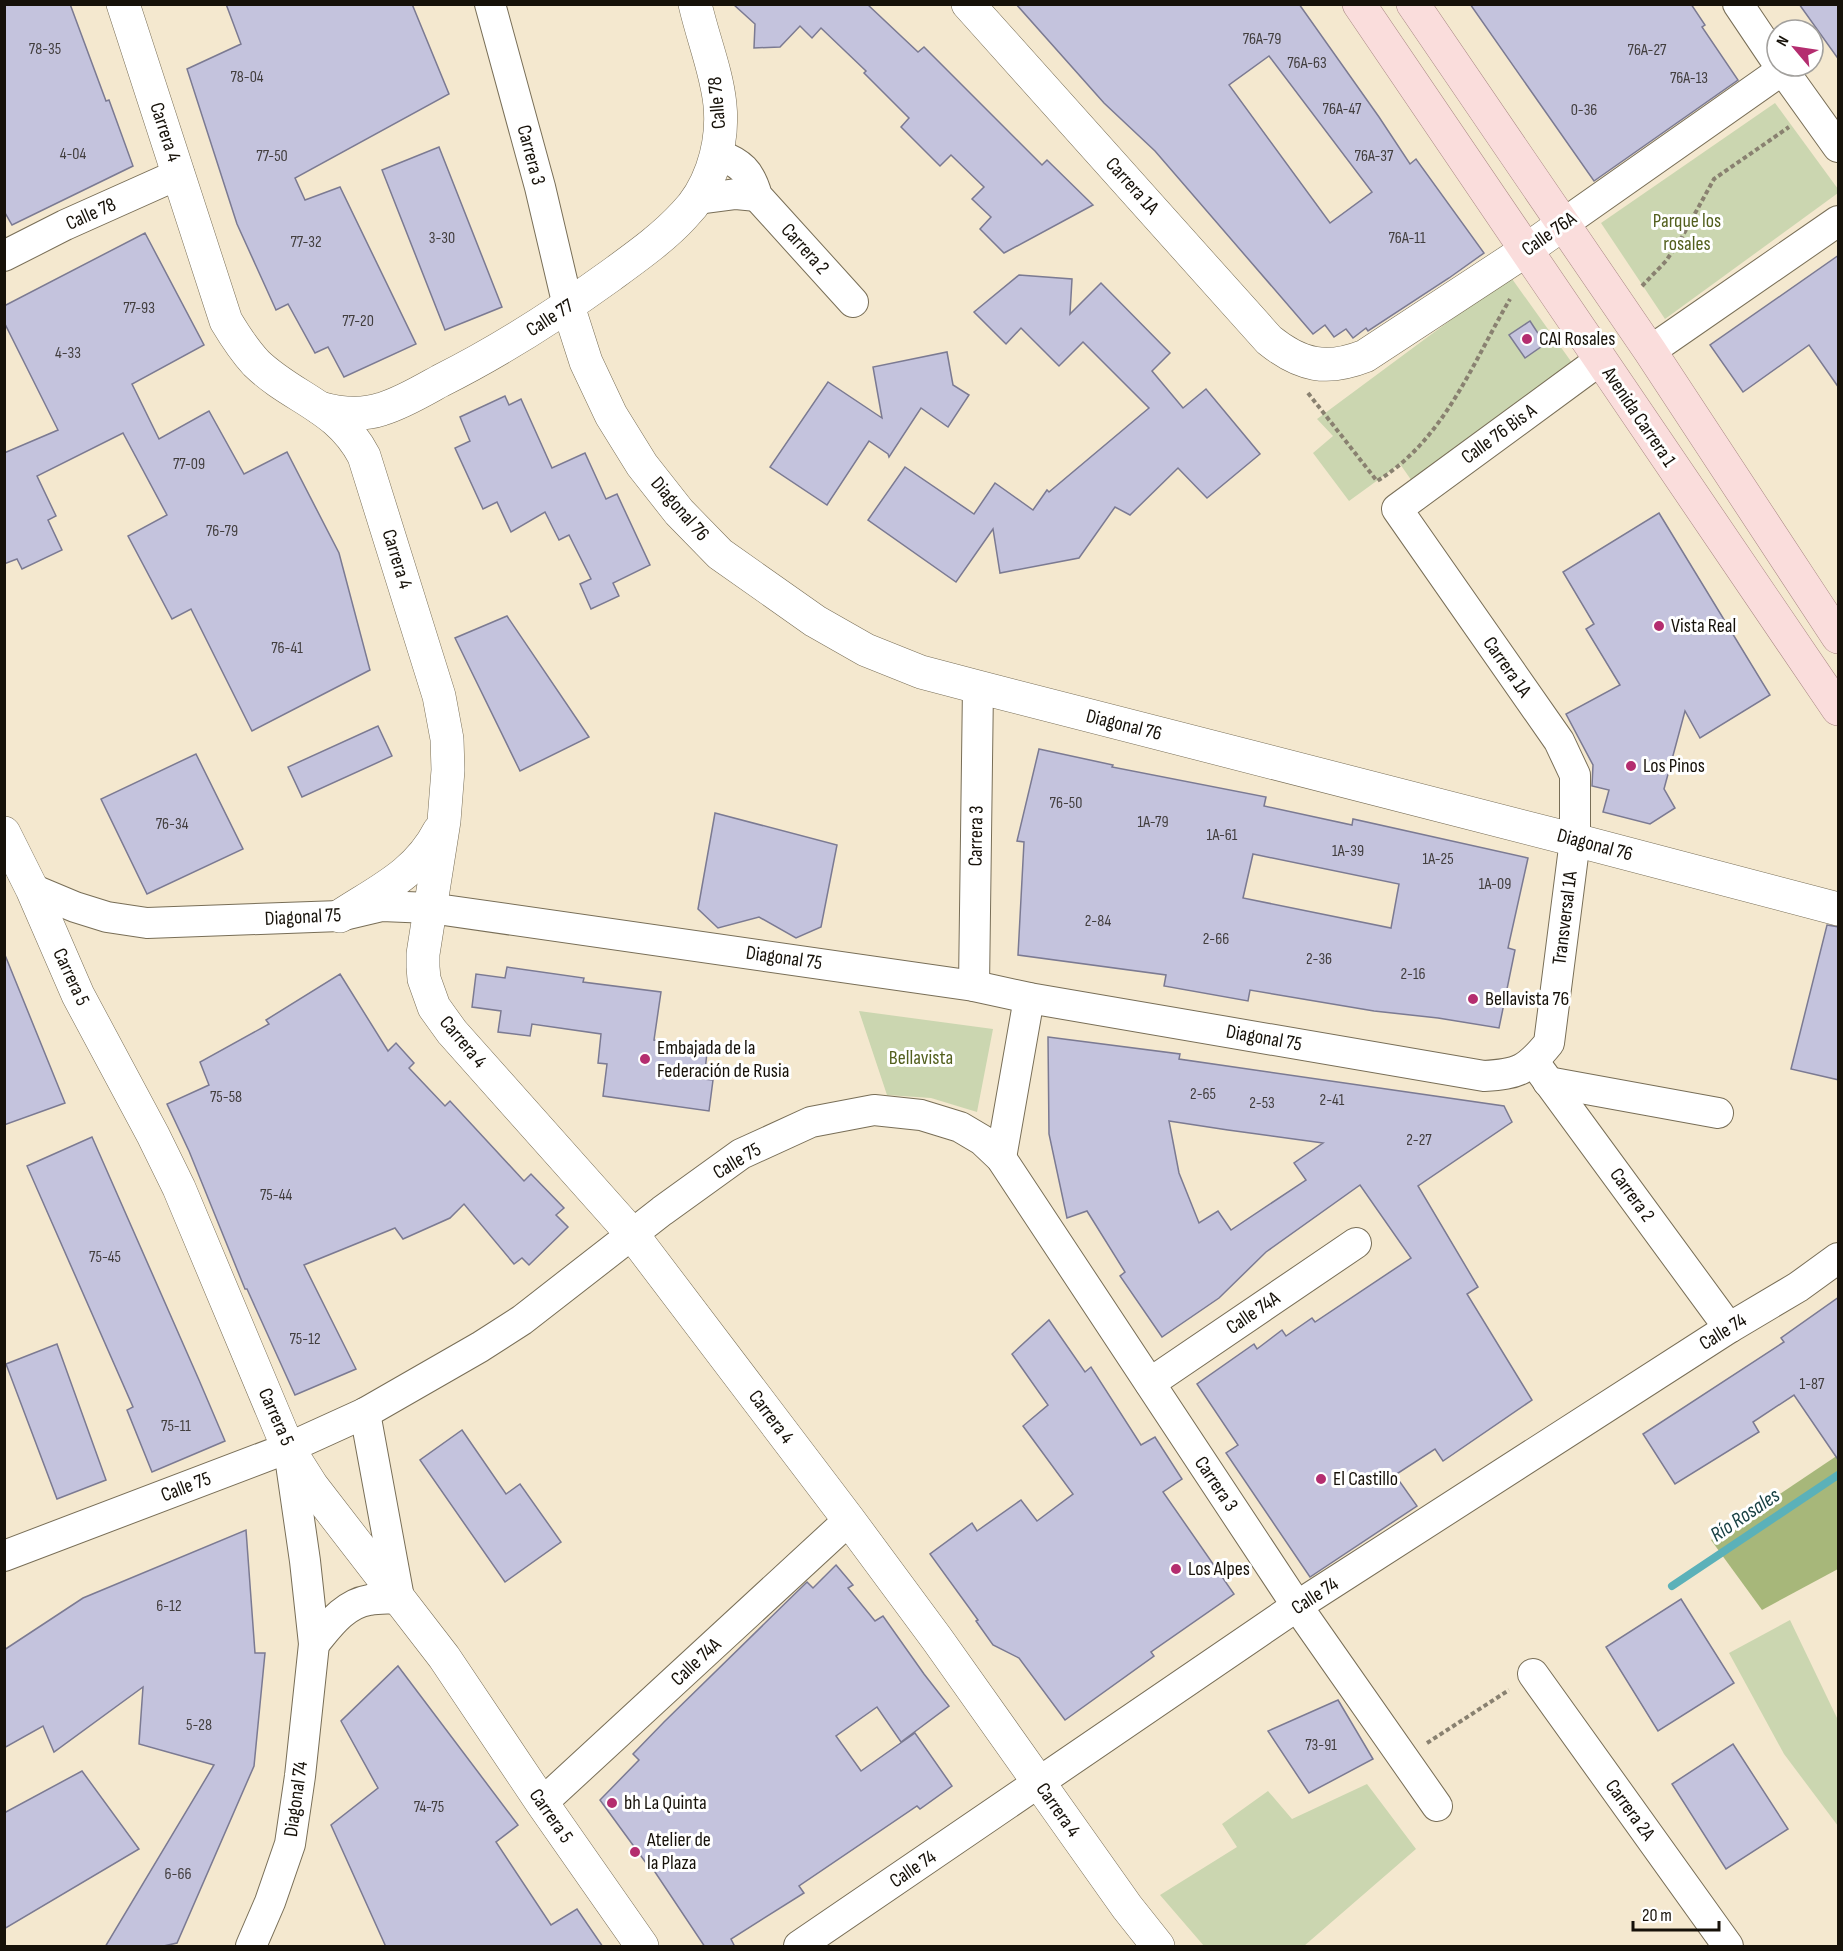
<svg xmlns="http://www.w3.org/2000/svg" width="1843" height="1951" font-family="'Sofia Sans Condensed',sans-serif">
  <rect width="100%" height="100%" fill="#f4e8cf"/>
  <g fill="#cbd6b0">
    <polygon points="1775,103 1838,189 1838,193 1665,319 1601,223"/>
    <polygon points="1510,276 1575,367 1414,484 1400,464 1349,501 1313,453 1333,436 1317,419"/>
    <polygon points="859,1011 993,1029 977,1112 931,1098 887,1095"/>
    <polygon points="1790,1620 1838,1720 1838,1826 1784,1754 1729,1653"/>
    <polygon points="1367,1784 1416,1849 1304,1946 1204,1946 1160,1895 1237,1847 1222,1824 1268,1791 1292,1819"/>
  </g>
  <polygon fill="#a7b77a" points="1838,1455 1838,1569 1762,1610 1711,1540"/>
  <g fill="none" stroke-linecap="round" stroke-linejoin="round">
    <polyline stroke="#5bb1b9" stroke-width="8" points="1672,1586 1838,1475"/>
  </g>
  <g fill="#c4c3dd" stroke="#7b7a92" stroke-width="1.5" fill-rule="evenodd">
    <polygon points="4,4 70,4 106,101 109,100 133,166 12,225 4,211"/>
    <polygon points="226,4 412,4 449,94 295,178 305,200 340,187 416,344 344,377 328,347 315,353 288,304 276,310 237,224 187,69 241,44"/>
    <polygon points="733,4 867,4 918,52 924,47 1042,165 1047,160 1093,205 1004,253 980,229 991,217 972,199 984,187 951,155 940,166 901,127 909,118 864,73 866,71 821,28 812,38 800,26 780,47 754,48 755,24"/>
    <path d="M 1016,4 L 1299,4 L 1379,117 L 1410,164 L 1416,159 L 1484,253 L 1449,278 L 1368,331 L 1366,328 L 1353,338 L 1346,329 L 1334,337 L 1325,325 L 1313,334 L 1155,151 L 1104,103 ZM 1269,56 L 1372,192 L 1330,223 L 1229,85 Z"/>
    <polygon points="1470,4 1691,4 1705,25 1702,27 1738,80 1594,181"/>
    <polygon points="1799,4 1839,4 1839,60"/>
    <polygon points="439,147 502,307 445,330 382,170"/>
    <polygon points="145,233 204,345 132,384 159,439 209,411 244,474 287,452 339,553 370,670 252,731 191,609 172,619 128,536 167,515 123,433 37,476 56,516 48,520 62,550 22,569 17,559 4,564 4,453 58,430 4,322 4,306"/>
    <polygon points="1839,255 1839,388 1809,345 1743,392 1710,345"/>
    <polygon points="1019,275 1072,279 1070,314 1101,283 1170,353 1152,371 1183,408 1206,389 1260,454 1207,498 1178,468 1130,515 1115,507 1079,558 1000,573 993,529 956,582 868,520 905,467 974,514 995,483 1033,510 1047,490 1049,492 1149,408 1083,342 1059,366 1021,328 1006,344 974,312"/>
    <polygon points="1530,321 1545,344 1525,358 1509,335"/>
    <polygon points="947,352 953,385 969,395 948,427 921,408 889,457 888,454 869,441 827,505 770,467 828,382 882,418 873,367"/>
    <polygon points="505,396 509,405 521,399 552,468 585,453 606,499 617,494 650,565 613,583 619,596 591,609 580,584 591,579 569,535 559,540 545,512 511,532 497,502 483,509 455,448 470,441 460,417"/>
    <polygon points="1659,513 1770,695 1700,738 1685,711 1664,789 1675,808 1650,824 1603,812 1609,790 1592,786 1593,765 1566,714 1620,685 1586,629 1594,624 1563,572"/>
    <polygon points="507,616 589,737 520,771 455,638"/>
    <polygon points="378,726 392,756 302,797 288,767"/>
    <path d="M 1039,749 L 1113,765 L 1112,767 L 1266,797 L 1264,806 L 1352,825 L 1353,819 L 1528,858 L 1508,948 L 1515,950 L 1499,1028 L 1438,1018 L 1374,1011 L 1250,990 L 1248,1001 L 1164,986 L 1166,975 L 1018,955 L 1024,842 L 1017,841 ZM 1253,854 L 1399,884 L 1391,928 L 1243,898 Z"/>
    <polygon points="196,754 243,849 147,894 101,799"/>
    <polygon points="715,813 837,845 821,927 796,938 759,917 718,928 698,909"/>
    <polygon points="1827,925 1839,927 1839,1080 1791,1069"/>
    <polygon points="5,955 65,1103 4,1125 4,956"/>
    <polygon points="507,967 584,978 583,982 661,992 654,1040 677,1043 676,1049 707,1053 704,1079 713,1080 709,1111 603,1096 607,1064 598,1063 601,1034 532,1024 530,1036 498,1032 501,1011 472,1007 476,974 505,978"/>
    <polygon points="340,974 388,1051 396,1043 414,1063 409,1068 445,1106 450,1101 524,1181 531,1174 564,1208 556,1215 568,1227 529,1265 522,1258 514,1264 464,1204 450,1218 403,1239 395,1228 304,1265 356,1369 295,1395 247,1289 245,1289 189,1151 167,1104 209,1085 200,1062 269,1024 266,1020"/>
    <path d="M 1048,1037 L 1180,1054 L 1179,1059 L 1504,1106 L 1512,1122 L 1418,1186 L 1478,1287 L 1467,1294 L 1532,1400 L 1443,1461 L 1435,1449 L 1395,1475 L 1417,1506 L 1310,1577 L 1226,1453 L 1238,1445 L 1197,1384 L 1254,1344 L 1257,1349 L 1282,1330 L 1286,1336 L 1312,1318 L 1315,1322 L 1411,1258 L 1360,1185 L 1266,1252 L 1219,1298 L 1162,1337 L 1120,1276 L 1125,1272 L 1087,1211 L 1067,1218 L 1049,1134 ZM 1169,1121 L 1228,1130 L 1323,1143 L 1294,1163 L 1306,1180 L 1231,1230 L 1218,1211 L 1199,1223 L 1179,1173 Z"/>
    <polygon points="92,1137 199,1380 225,1441 152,1472 127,1410 133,1407 27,1166"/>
    <polygon points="1839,1297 1839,1461 1794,1395 1753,1422 1759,1432 1675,1484 1643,1434 1784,1342 1781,1338"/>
    <polygon points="1049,1320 1085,1372 1091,1367 1141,1445 1155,1437 1182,1479 1163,1492 1234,1594 1151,1652 1154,1656 1065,1720 1019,1658 993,1645 976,1621 978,1620 930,1554 972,1523 977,1531 1021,1500 1037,1521 1073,1494 1023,1426 1048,1405 1012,1354"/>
    <polygon points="57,1344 106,1480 57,1499 6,1364"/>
    <polygon points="462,1430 506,1494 520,1484 561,1542 505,1582 420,1460"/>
    <polygon points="246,1530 255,1653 265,1653 254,1766 177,1943 159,1947 105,1947 214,1765 139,1744 143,1687 54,1752 43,1726 4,1748 4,1650 83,1598"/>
    <polygon points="836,1565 853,1585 848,1588 875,1621 883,1616 924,1674 949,1706 901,1742 877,1707 836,1736 861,1771 915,1733 952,1786 920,1809 917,1806 799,1886 804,1893 731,1939 735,1947 705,1947 651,1866 649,1867 600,1800 639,1760 633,1754 664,1722 807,1582 813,1588"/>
    <polygon points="1681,1599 1734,1683 1658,1731 1606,1647"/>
    <polygon points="398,1666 518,1825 496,1842 551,1925 577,1909 603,1947 386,1947 331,1825 378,1788 341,1721"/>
    <polygon points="1338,1700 1373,1759 1309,1793 1268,1731"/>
    <polygon points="1733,1744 1788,1829 1726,1869 1672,1784"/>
    <polygon points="82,1771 139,1849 4,1929 4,1813"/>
  </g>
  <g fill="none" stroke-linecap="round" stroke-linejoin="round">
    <defs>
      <g id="minor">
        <polyline points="490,4 540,187 568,306"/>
        <polyline points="1738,4 1777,62"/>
        <polyline points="1780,66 1838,147"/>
        <path d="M 717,154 C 741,163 750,171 757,196 L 853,302"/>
        <polyline points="698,199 736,194 757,196"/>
        <polyline points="1563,224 1782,70"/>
        <polyline points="4,256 65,225 179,174"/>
        <polyline points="1650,351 1838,221"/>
        <path d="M 32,889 L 75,907 L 107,917 L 147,923 L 340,916 L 382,906 L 430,908 L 974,986 L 1029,998 L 1484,1076 C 1519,1074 1527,1070 1549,1043 L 1575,840 L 1575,775 L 1559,741 L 1397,509 L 1600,360"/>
        <polyline points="974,986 978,687"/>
        <polyline points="1534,1062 1729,1328"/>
        <polyline points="1548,1082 1718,1113"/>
        <polyline points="1001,1158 1029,998"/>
        <polyline points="1150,1383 1356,1243"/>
        <polyline points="4,1556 288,1448 365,1413 480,1347 522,1320 662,1211 741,1154 811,1122 874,1110 921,1115 960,1127 982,1140 1001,1158 1297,1606 1437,1806"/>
        <path d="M 314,1644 C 329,1626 344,1604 369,1600 C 379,1598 389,1599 399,1598 L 365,1413"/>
        <polyline points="1533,1674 1728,1946"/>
        <polyline points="542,1803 849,1520"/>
        <polyline points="251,1946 270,1902 290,1844 300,1776 314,1644 305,1561 289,1450"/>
        <polyline points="799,1946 1297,1606 1729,1328 1798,1287 1838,1258"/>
      </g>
      <g id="tertiary">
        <path d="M 123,4 L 226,321 C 235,336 244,350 256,363 C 293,399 338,406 364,456 L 439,696 L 447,739 L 448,770 L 444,821 L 423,954 L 423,967 L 424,979 L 434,1007 L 452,1032 L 632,1234 L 849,1520 L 937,1639 L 1127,1907 L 1158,1946"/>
        <path d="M 968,4 L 1269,340 C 1301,366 1327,371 1365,356 L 1525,251 L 1563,224"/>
        <polyline points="568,306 586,362 611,415 642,465 679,512 720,554 815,621 866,650 921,672 978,687 1575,840 1838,909"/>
        <path d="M 320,408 C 341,414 361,416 382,409 C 402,403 422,391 440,381 C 500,351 556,315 610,276 C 636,257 663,238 684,215 C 697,202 706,186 712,169 C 734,106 709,64 695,4"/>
        <polyline points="4,833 32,889 78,995 153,1135 179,1188 288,1448 312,1486 444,1657 542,1803 642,1946"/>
        <path d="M 340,916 C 378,891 417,874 439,831"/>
      </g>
      <g id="primary">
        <polyline points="1359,4 1838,709"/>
        <polyline points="1413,4 1650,351 1838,637"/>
      </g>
    </defs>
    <use href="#minor" stroke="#786e57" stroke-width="32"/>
    <use href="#tertiary" stroke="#786e57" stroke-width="34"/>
    <use href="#primary" stroke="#a88783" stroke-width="34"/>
    <g stroke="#898170" stroke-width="4" stroke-dasharray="4.5 3" stroke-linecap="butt">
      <polyline points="1642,286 1666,261 1682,237 1714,179 1789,127"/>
      <path d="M 1308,393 L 1377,481 C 1444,440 1472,364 1510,299"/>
      <polyline points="1427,1743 1509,1690"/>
    </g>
    <use href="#minor" stroke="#fff" stroke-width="30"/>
    <use href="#tertiary" stroke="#fff" stroke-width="33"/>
    <use href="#primary" stroke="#fadddc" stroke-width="33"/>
  </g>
  <g fill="#b42d6f" stroke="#fff" stroke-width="2">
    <circle cx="1527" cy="339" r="6"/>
    <circle cx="1659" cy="626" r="6"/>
    <circle cx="1631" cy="766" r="6"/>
    <circle cx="1473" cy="999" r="6"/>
    <circle cx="645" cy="1059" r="6"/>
    <circle cx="1321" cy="1479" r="6"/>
    <circle cx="1176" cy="1569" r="6"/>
    <circle cx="612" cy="1803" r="6"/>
    <circle cx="635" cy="1852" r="6"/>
  </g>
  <g text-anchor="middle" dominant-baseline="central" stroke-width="6" stroke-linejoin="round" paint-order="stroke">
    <g font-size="16" fill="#423e3e">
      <text x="1262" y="39">76A-79</text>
      <text x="45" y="49">78-35</text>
      <text x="1647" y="50">76A-27</text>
      <text x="1307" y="63">76A-63</text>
      <text x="247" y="77">78-04</text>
      <text x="1689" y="78">76A-13</text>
      <text x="1342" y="109">76A-47</text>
      <text x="1584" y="110">0-36</text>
      <text x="73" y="154">4-04</text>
      <text x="272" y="156">77-50</text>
      <text x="1374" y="156">76A-37</text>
      <text x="442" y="238">3-30</text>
      <text x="1407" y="238">76A-11</text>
      <text x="306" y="242">77-32</text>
      <text x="139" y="308">77-93</text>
      <text x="358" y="321">77-20</text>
      <text x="68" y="353">4-33</text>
      <text x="189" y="464">77-09</text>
      <text x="222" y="531">76-79</text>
      <text x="287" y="648">76-41</text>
      <text x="1066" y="803">76-50</text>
      <text x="1153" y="822">1A-79</text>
      <text x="172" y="824">76-34</text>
      <text x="1222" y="835">1A-61</text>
      <text x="1348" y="851">1A-39</text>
      <text x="1438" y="859">1A-25</text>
      <text x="1495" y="884">1A-09</text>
      <text x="1098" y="921">2-84</text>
      <text x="1216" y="939">2-66</text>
      <text x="1319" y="959">2-36</text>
      <text x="1413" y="974">2-16</text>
      <text x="1203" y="1094">2-65</text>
      <text x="226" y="1097">75-58</text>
      <text x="1332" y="1100">2-41</text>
      <text x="1262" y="1103">2-53</text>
      <text x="1419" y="1140">2-27</text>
      <text x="276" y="1195">75-44</text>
      <text x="105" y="1257">75-45</text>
      <text x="305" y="1339">75-12</text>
      <text x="1812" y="1384">1-87</text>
      <text x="176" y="1426">75-11</text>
      <text x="169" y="1606">6-12</text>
      <text x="199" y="1725">5-28</text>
      <text x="1321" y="1745">73-91</text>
      <text x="429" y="1807">74-75</text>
      <text x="178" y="1874">6-66</text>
    </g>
    <g font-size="20" fill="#161109" stroke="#fff">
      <text transform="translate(717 103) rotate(-95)">Calle 78</text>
      <text transform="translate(165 132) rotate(72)">Carrera 4</text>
      <text transform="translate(531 155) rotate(75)">Carrera 3</text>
      <text transform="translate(1132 186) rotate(48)">Carrera 1A</text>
      <text transform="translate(91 214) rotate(-24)">Calle 78</text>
      <text transform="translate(1549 234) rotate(-35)">Calle 76A</text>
      <text transform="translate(805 249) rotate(48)">Carrera 2</text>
      <text transform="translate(550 318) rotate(-33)">Calle 77</text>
      <text transform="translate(1639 417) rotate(56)">Avenida Carrera 1</text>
      <text transform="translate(1499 434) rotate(-36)">Calle 76 Bis A</text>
      <text transform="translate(680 509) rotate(49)">Diagonal 76</text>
      <text transform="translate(397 559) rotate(73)">Carrera 4</text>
      <text transform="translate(1507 667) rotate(55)">Carrera 1A</text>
      <text transform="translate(1124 725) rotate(14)">Diagonal 76</text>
      <text transform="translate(976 836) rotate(-89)">Carrera 3</text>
      <text transform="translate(1595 845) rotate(15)">Diagonal 76</text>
      <text transform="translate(303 917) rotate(-3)">Diagonal 75</text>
      <text transform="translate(1565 918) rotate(-83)">Transversal 1A</text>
      <text transform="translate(784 958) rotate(8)">Diagonal 75</text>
      <text transform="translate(71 977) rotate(65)">Carrera 5</text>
      <text transform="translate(1264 1038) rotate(10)">Diagonal 75</text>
      <text transform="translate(463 1042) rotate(50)">Carrera 4</text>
      <text transform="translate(737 1161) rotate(-31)">Calle 75</text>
      <text transform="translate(1632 1195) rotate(54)">Carrera 2</text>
      <text transform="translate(1253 1313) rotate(-34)">Calle 74A</text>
      <text transform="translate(1723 1332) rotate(-32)">Calle 74</text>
      <text transform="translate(276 1417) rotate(66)">Carrera 5</text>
      <text transform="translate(771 1417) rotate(53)">Carrera 4</text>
      <text transform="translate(1216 1484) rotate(56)">Carrera 3</text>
      <text transform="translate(186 1487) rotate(-21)">Calle 75</text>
      <text transform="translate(1315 1596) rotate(-33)">Calle 74</text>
      <text transform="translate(696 1662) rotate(-43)">Calle 74A</text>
      <text transform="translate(296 1799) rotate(-82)">Diagonal 74</text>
      <text transform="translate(1058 1810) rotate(55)">Carrera 4</text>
      <text transform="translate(1630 1810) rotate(54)">Carrera 2A</text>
      <text transform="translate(551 1816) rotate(55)">Carrera 5</text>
      <text transform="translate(913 1869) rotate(-34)">Calle 74</text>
    </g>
    <g font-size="20" fill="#525f1d" stroke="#fff">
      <text x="1687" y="221">Parque los<tspan x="1687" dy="23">rosales</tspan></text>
      <text x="921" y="1058">Bellavista</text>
    </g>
    <g font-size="20" fill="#161109" stroke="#fff" text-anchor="start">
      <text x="1539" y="339">CAI Rosales</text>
      <text x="1671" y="626">Vista Real</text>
      <text x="1643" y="766">Los Pinos</text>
      <text x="1485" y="999">Bellavista 76</text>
      <text x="657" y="1048">Embajada de la<tspan x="657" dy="23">Federación de Rusia</tspan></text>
      <text x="1333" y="1479">El Castillo</text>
      <text x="1188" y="1569">Los Alpes</text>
      <text x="624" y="1803">bh La Quinta</text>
      <text x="647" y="1840">Atelier de<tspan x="647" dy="23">la Plaza</tspan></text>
    </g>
    <g font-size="21" font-style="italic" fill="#184144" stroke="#fff">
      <text transform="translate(1745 1515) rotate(-34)">Río Rosales</text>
    </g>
  </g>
  <rect width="1843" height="1951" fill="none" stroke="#161109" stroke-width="12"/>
  <g transform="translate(1795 48) rotate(299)"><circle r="28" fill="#ffffff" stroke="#a2a09d" stroke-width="1.5"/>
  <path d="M0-4.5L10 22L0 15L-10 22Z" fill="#b42d6f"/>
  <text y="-9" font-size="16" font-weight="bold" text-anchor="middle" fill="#161109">N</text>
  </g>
  <path d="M1633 1921v9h86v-9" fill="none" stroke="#161109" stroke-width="3"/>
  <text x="1642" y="1921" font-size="18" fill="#161109" stroke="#ffffff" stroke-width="4.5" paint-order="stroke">20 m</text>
</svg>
